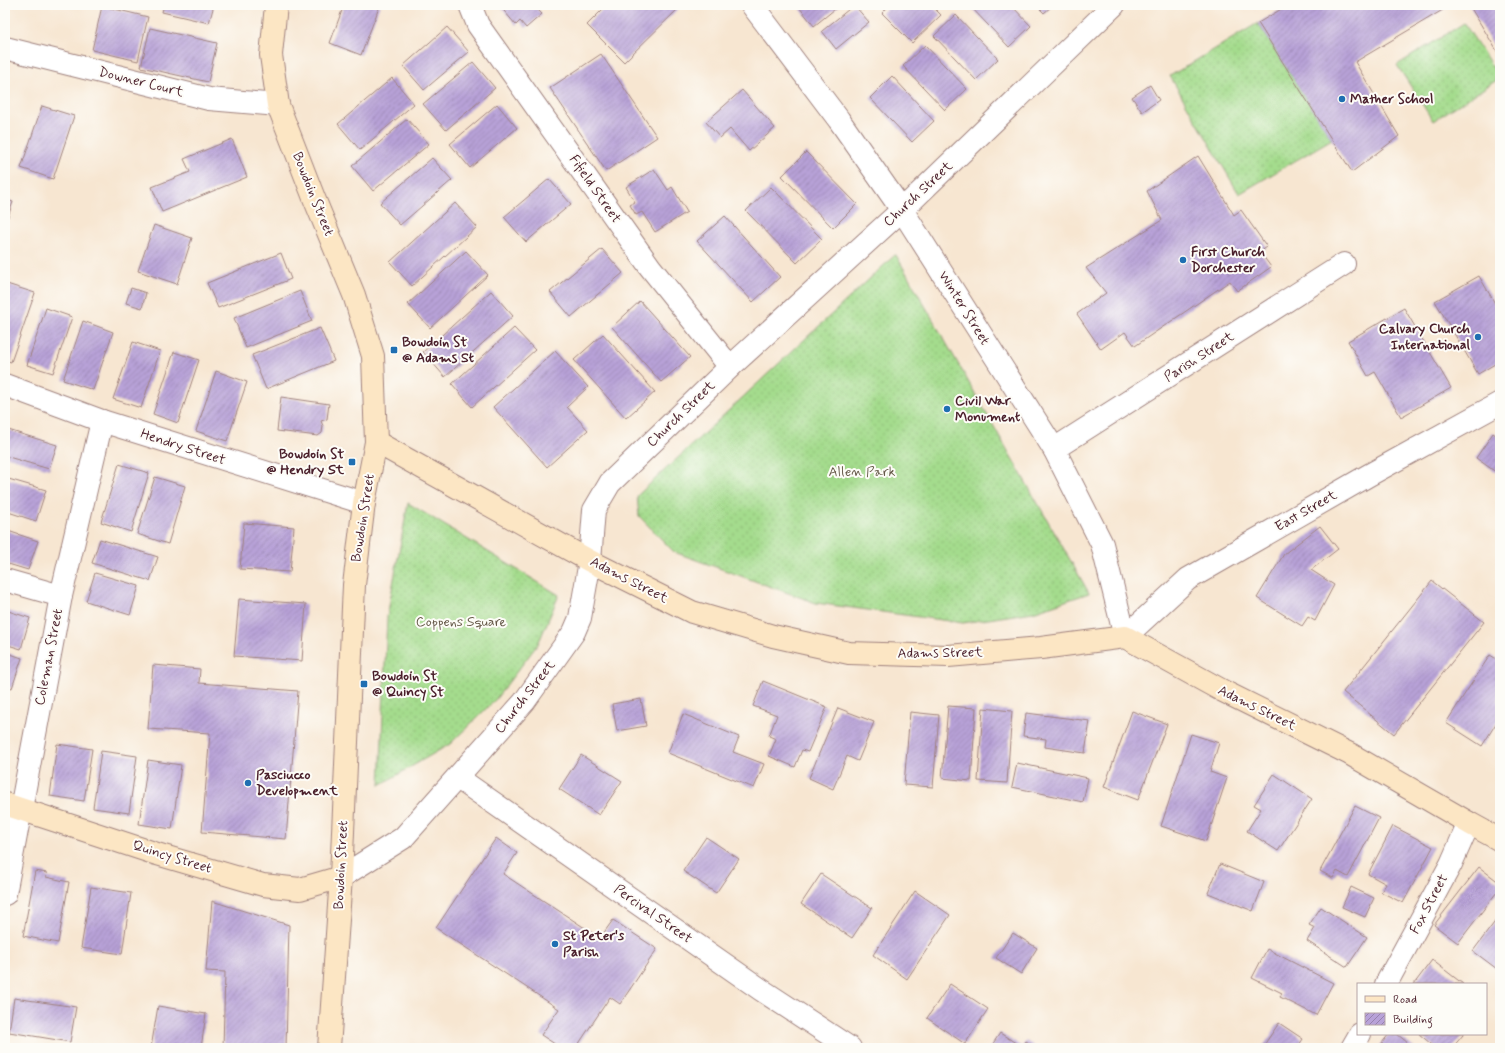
<svg xmlns="http://www.w3.org/2000/svg" width="1505" height="1053" font-family="Mynerve,sans-serif">
  <defs>
    <pattern id="grass-dots" width="8" height="8" patternUnits="userSpaceOnUse"><rect width="8" height="8" fill="#a4dc8d"/><path d="M2 2h.1M6 6h.1" fill="none" stroke="#8fbc7a" stroke-width="1.8" stroke-linecap="round"/></pattern>
    <pattern id="building-hatch" width="6" height="6" patternUnits="userSpaceOnUse"><rect width="6" height="6" fill="#b8a2d8"/><path d="M-1 1l2-2M0 6l6-6M5 7l2-2" fill="none" stroke="#9883af"/></pattern>
  </defs>
  <rect width="100%" height="100%" fill="#fdfcf7"/>
  <filter id="ink" filterUnits="userSpaceOnUse"><feTurbulence type="fractalNoise" baseFrequency=".025" numOctaves="2"/><feDisplacementMap in="SourceGraphic" scale="8" xChannelSelector="R" yChannelSelector="G"/><feConvolveMatrix kernelMatrix="1 2 1 2 8 2 1 2 1" color-interpolation-filters="sRGB"/></filter>
  <filter id="wash" filterUnits="userSpaceOnUse"><feTurbulence type="fractalNoise" baseFrequency=".012" numOctaves="4" result="noise"/><feDisplacementMap in="SourceGraphic" scale="16" xChannelSelector="R" yChannelSelector="G"/><feGaussianBlur stdDeviation="0.9" result="paint"/><feColorMatrix in="noise" values="0 0 0 0 0 0 0 0 0 0 0 0 0 0 0 0 0 1.4 0 .05"/><feComposite in="paint" operator="in"/></filter>
  <g filter="url(#wash)">
    <rect width="100%" height="100%" fill="#f7e6d1"/>
    <g fill="url(#grass-dots)" stroke="#777e5c">
      <polygon points="1258,23 1332,139 1239,194 1170,76"/>
      <polygon points="1464,23 1500,78 1433,121 1397,65"/>
      <polygon points="895,255 896,255 1089,593 1033,612 963,623 816,603 674,552 639,516 637,496"/>
      <polygon points="408,503 559,595 538,644 495,700 450,744 380,785 387,617"/>
    </g>
    <g id="blocks">
      <g fill="url(#building-hatch)">
        <polygon points="164,5 214,5 209,23 162,12"/>
        <polygon points="344,5 380,5 361,55 330,43"/>
        <polygon points="499,5 539,5 536,8 542,14 526,28 520,21 516,25"/>
        <polygon points="607,5 682,5 624,62 587,25"/>
        <polygon points="802,5 840,5 814,26 799,7"/>
        <polygon points="854,5 869,22 836,49 822,31"/>
        <polygon points="890,5 939,5 935,9 941,15 912,43 882,13"/>
        <polygon points="969,5 1011,5 1031,26 1009,47"/>
        <polygon points="1036,5 1053,5 1044,13"/>
        <polygon points="1288,5 1451,5 1355,62 1399,136 1352,172 1258,23"/>
        <polygon points="1469,5 1500,5 1500,56"/>
        <polygon points="102,6 148,17 138,61 92,50"/>
        <polygon points="956,15 998,59 976,80 934,36"/>
        <polygon points="447,27 469,52 424,90 403,66"/>
        <polygon points="150,28 217,43 208,82 141,67"/>
        <polygon points="925,45 967,89 945,110 903,66"/>
        <polygon points="601,54 657,137 606,171 550,88"/>
        <polygon points="473,62 495,88 446,130 423,104"/>
        <polygon points="892,76 934,121 912,142 870,98"/>
        <polygon points="392,78 414,104 360,150 338,124"/>
        <polygon points="1150,85 1159,100 1142,112 1132,97"/>
        <polygon points="742,90 775,128 749,151 730,129 720,138 706,122"/>
        <polygon points="497,104 517,128 470,168 450,144"/>
        <polygon points="42,106 74,116 53,179 21,168"/>
        <polygon points="407,119 429,144 373,191 352,166"/>
        <polygon points="232,139 247,177 162,212 152,187 190,172 184,159"/>
        <polygon points="806,152 857,204 833,228 782,176"/>
        <polygon points="1198,156 1234,215 1241,210 1267,247 1260,252 1271,267 1237,291 1230,281 1135,346 1125,332 1101,349 1077,314 1106,293 1086,268 1162,220 1147,191"/>
        <polygon points="432,158 452,180 400,225 380,203"/>
        <polygon points="654,169 668,190 672,187 687,212 655,232 642,212 636,215 630,205 635,202 626,187"/>
        <polygon points="549,179 571,204 526,242 504,217"/>
        <polygon points="771,187 822,239 797,263 746,211"/>
        <polygon points="5,199 13,202 5,225"/>
        <polygon points="455,203 477,227 412,286 390,262"/>
        <polygon points="725,216 780,277 753,302 697,241"/>
        <polygon points="154,225 192,238 177,284 138,271"/>
        <polygon points="602,249 623,273 571,317 550,292"/>
        <polygon points="466,251 488,275 430,328 408,304"/>
        <polygon points="281,253 291,279 218,308 207,283"/>
        <polygon points="1479,276 1500,312 1500,361 1478,374 1435,301"/>
        <polygon points="7,284 35,293 11,362 5,360 5,291"/>
        <polygon points="131,288 146,293 142,308 126,303"/>
        <polygon points="300,291 312,321 246,348 234,318"/>
        <polygon points="491,291 513,316 445,377 423,352"/>
        <polygon points="640,301 690,357 661,382 612,327"/>
        <polygon points="46,308 72,317 53,373 27,365"/>
        <polygon points="1404,308 1451,388 1401,417 1375,372 1368,376 1348,341"/>
        <polygon points="83,321 113,332 93,390 63,380"/>
        <polygon points="320,328 334,361 266,389 252,355"/>
        <polygon points="514,328 535,350 472,407 452,384"/>
        <polygon points="603,334 655,392 626,418 574,360"/>
        <polygon points="133,342 160,351 141,408 113,399"/>
        <polygon points="555,351 588,387 567,407 588,430 547,467 493,407"/>
        <polygon points="174,352 199,360 178,423 153,414"/>
        <polygon points="216,371 247,382 227,441 196,431"/>
        <polygon points="281,397 329,404 327,419 321,421 323,426 322,433 318,436 277,431"/>
        <polygon points="5,429 57,445 49,469 5,456"/>
        <polygon points="1493,433 1500,438 1500,475 1476,458"/>
        <polygon points="119,464 149,473 131,532 101,522"/>
        <polygon points="155,477 185,486 168,544 137,534"/>
        <polygon points="5,478 46,490 36,521 5,511"/>
        <polygon points="244,523 294,527 290,572 240,569"/>
        <polygon points="1320,526 1338,549 1311,570 1334,585 1315,621 1308,617 1302,626 1257,598 1284,554"/>
        <polygon points="5,530 38,541 28,570 5,563"/>
        <polygon points="100,539 158,557 150,581 92,563"/>
        <polygon points="95,573 139,586 130,615 86,601"/>
        <polygon points="1432,581 1484,622 1394,734 1343,692"/>
        <polygon points="239,599 306,604 302,661 234,656"/>
        <polygon points="5,610 30,618 21,649 5,644"/>
        <polygon points="5,652 22,658 12,688 5,686"/>
        <polygon points="1490,655 1500,661 1500,695 1497,700 1500,702 1500,717 1482,746 1446,723"/>
        <polygon points="153,665 200,669 199,683 298,691 286,839 202,832 210,733 148,729"/>
        <polygon points="763,681 827,707 808,752 802,750 795,767 769,756 776,739 769,736 777,715 753,706"/>
        <polygon points="641,699 646,726 617,731 612,704"/>
        <polygon points="948,706 976,708 971,781 942,778"/>
        <polygon points="838,708 874,722 858,761 847,756 833,789 809,778"/>
        <polygon points="983,708 1012,711 1007,783 978,781"/>
        <polygon points="1132,711 1167,724 1138,800 1104,787"/>
        <polygon points="910,712 939,715 933,787 904,785"/>
        <polygon points="1026,713 1090,721 1085,753 1045,747 1046,739 1023,736"/>
        <polygon points="683,714 739,737 733,752 764,764 754,788 668,753"/>
        <polygon points="1191,734 1219,743 1210,772 1227,778 1206,841 1161,826"/>
        <polygon points="57,744 92,749 84,801 50,796"/>
        <polygon points="101,751 137,756 129,813 93,808"/>
        <polygon points="581,755 622,781 599,815 559,789"/>
        <polygon points="148,760 181,765 172,829 139,824"/>
        <polygon points="1017,763 1088,778 1083,802 1012,787"/>
        <polygon points="1274,774 1312,799 1278,851 1247,831 1261,809 1254,805"/>
        <polygon points="1355,806 1379,818 1348,877 1337,871 1333,878 1320,871"/>
        <polygon points="1393,826 1433,847 1403,903 1381,892 1386,884 1368,874"/>
        <polygon points="706,837 739,859 716,893 683,871"/>
        <polygon points="496,838 517,853 503,874 600,938 613,920 657,949 620,1004 610,997 576,1048 561,1048 541,1035 559,1009 436,928"/>
        <polygon points="1220,864 1264,882 1253,911 1208,893"/>
        <polygon points="1479,867 1500,883 1500,888 1458,943 1434,925"/>
        <polygon points="35,871 47,873 46,877 69,882 58,943 23,936"/>
        <polygon points="821,874 872,908 852,938 801,904"/>
        <polygon points="91,887 131,893 122,954 81,948"/>
        <polygon points="1351,887 1374,898 1365,917 1342,907"/>
        <polygon points="915,891 950,915 907,979 873,955"/>
        <polygon points="212,901 289,925 286,1048 223,1048 225,972 206,971"/>
        <polygon points="1321,907 1367,937 1347,967 1307,941 1315,928 1309,925"/>
        <polygon points="1500,915 1500,965 1497,969 1473,951"/>
        <polygon points="1013,933 1037,948 1021,974 996,958"/>
        <polygon points="1267,949 1333,983 1316,1015 1280,997 1282,993 1252,978"/>
        <polygon points="1432,960 1463,984 1414,984"/>
        <polygon points="950,984 988,1009 965,1044 927,1018"/>
        <polygon points="14,998 76,1007 70,1042 9,1032"/>
        <polygon points="158,1006 206,1014 201,1048 151,1048"/>
        <polygon points="1279,1023 1303,1039 1297,1048 1262,1048"/>
        <polygon points="1000,1033 1022,1047 1026,1041 1037,1048 990,1048"/>
        <polygon points="1389,1034 1397,1034 1414,1048 1378,1048"/>
        <polygon points="1419,1034 1463,1034 1463,1035 1452,1048 1436,1048"/>
      </g>
    </g>
  </g>
  <g filter="url(#ink)">
    <use href="#blocks" fill-opacity="0" stroke="#a0827e" stroke-width="1"/>
    <g fill="none" stroke-linecap="round" stroke-linejoin="round">
      <defs>
        <g id="minor">
          <polyline points="470,5 478,25 650,267 730,367"/>
          <polyline points="752,5 839,120 902,210 1054,449 1102,544 1125,637 1188,579 1369,475 1500,403"/>
          <polyline points="5,48 209,99 278,105"/>
          <polyline points="5,385 102,421 364,503"/>
          <polyline points="1054,449 1344,264"/>
          <polyline points="590,561 594,510 610,483 730,367 902,210 1114,5"/>
          <polyline points="5,580 61,596"/>
          <polyline points="458,778 760,989 850,1048"/>
          <polyline points="5,894 61,596 102,421"/>
          <polyline points="1386,984 1451,864 1469,823"/>
          <polyline points="1352,1048 1360,1034"/>
        </g>
        <polyline id="tertiary" points="341,877 403,838 524,702 574,632 580,618 590,561"/>
        <g id="secondary">
          <polyline points="276,5 271,55 278,105 314,198 354,295 373,356 376,442 364,503 354,585 341,877 329,1048"/>
          <polyline points="376,442 590,561 692,612 773,636 849,653 948,656 1041,648 1125,637 1223,691 1350,754 1469,823 1500,840"/>
          <polyline points="5,804 157,854 263,885 300,889 341,877"/>
        </g>
      </defs>
      <use href="#minor" stroke="#a0827e" stroke-width="24"/>
      <use href="#tertiary" stroke="#a0827e" stroke-width="24"/>
      <use href="#secondary" stroke="#a0827e" stroke-width="24"/>
      <use href="#minor" stroke="#fff" stroke-width="22"/>
      <use href="#tertiary" stroke="#fff" stroke-width="22"/>
      <use href="#secondary" stroke="#fce6c4" stroke-width="22"/>
    </g>
  </g>
  <g fill="#1f6fb2" stroke="#fdfcf7" stroke-width="1.5">
    <circle cx="1342" cy="99" r="4"/>
    <circle cx="1183" cy="260" r="4"/>
    <circle cx="1478" cy="337" r="4"/>
    <rect x="390" y="346" width="8" height="8" rx="2"/>
    <circle cx="947" cy="409" r="4"/>
    <rect x="348" y="458" width="8" height="8" rx="2"/>
    <rect x="360" y="680" width="8" height="8" rx="2"/>
    <circle cx="248" cy="783" r="4"/>
    <circle cx="555" cy="944" r="4"/>
  </g>
  <g text-anchor="middle" dominant-baseline="central" stroke-width="4" stroke-linejoin="round" paint-order="stroke">
    <g font-size="14" fill="#4a1f2b" stroke="#fdfcf7">
      <text transform="translate(141 82) rotate(14)">Downer Court</text>
      <text transform="translate(595 189) rotate(55)">Fifield Street</text>
      <text transform="translate(313 194) rotate(68)">Bowdoin Street</text>
      <text transform="translate(918 194) rotate(-43)">Church Street</text>
      <text transform="translate(964 308) rotate(58)">Winter Street</text>
      <text transform="translate(1199 357) rotate(-33)">Parish Street</text>
      <text transform="translate(681 414) rotate(-44)">Church Street</text>
      <text transform="translate(183 447) rotate(18)">Hendry Street</text>
      <text transform="translate(1306 511) rotate(-30)">East Street</text>
      <text transform="translate(363 518) rotate(-81)">Bowdoin Street</text>
      <text transform="translate(629 580) rotate(27)">Adams Street</text>
      <text transform="translate(940 653) rotate(-1)">Adams Street</text>
      <text transform="translate(49 657) rotate(-79)">Coleman Street</text>
      <text transform="translate(525 697) rotate(-52)">Church Street</text>
      <text transform="translate(1257 708) rotate(26)">Adams Street</text>
      <text transform="translate(172 857) rotate(17)">Quincy Street</text>
      <text transform="translate(341 865) rotate(-87)">Bowdoin Street</text>
      <text transform="translate(1429 904) rotate(-62)">Fox Street</text>
      <text transform="translate(653 914) rotate(35)">Percival Street</text>
    </g>
    <g font-size="14" font-weight="bold" fill="#4a1f2b" stroke="#fdfcf7" text-anchor="start">
      <text x="1350" y="99">Mather School</text>
      <text x="1191" y="252">First Church<tspan x="1191" dy="16">Dorchester</tspan></text>
      <text x="1470" y="329" text-anchor="end">Calvary Church<tspan x="1470" dy="16">International</tspan></text>
      <text x="402" y="342">Bowdoin St<tspan x="402" dy="16">@ Adams St</tspan></text>
      <text x="955" y="401">Civil War<tspan x="955" dy="16">Monument</tspan></text>
      <text x="344" y="454" text-anchor="end">Bowdoin St<tspan x="344" dy="16">@ Hendry St</tspan></text>
      <text x="372" y="676">Bowdoin St<tspan x="372" dy="16">@ Quincy St</tspan></text>
      <text x="256" y="775">Pasciucco<tspan x="256" dy="16">Development</tspan></text>
      <text x="563" y="936">St Peter's<tspan x="563" dy="16">Parish</tspan></text>
    </g>
    <g font-size="14" fill="#655848" stroke="#fdfcf7">
      <text x="862" y="472">Allen Park</text>
      <text x="461" y="622">Coppens Square</text>
    </g>
  </g>
  <rect width="1505" height="1053" fill="none" stroke="#fdfcf7" stroke-width="20"/>
  <rect x="1357" y="983" width="130" height="52" fill="#fdfcf7" stroke="#b5a4a5"/>
  <rect x="1365" y="996" width="20" height="6" fill="#fce6c4" stroke="#b5a4a5"/>
  <text x="1393" y="1003" font-size="12" fill="#4a1f2b">Road</text>
  <rect x="1365" y="1013" width="20" height="12" fill="url(#building-hatch)" stroke="#b5a4a5"/>
  <text x="1393" y="1023" font-size="12" fill="#4a1f2b">Building</text>
</svg>
